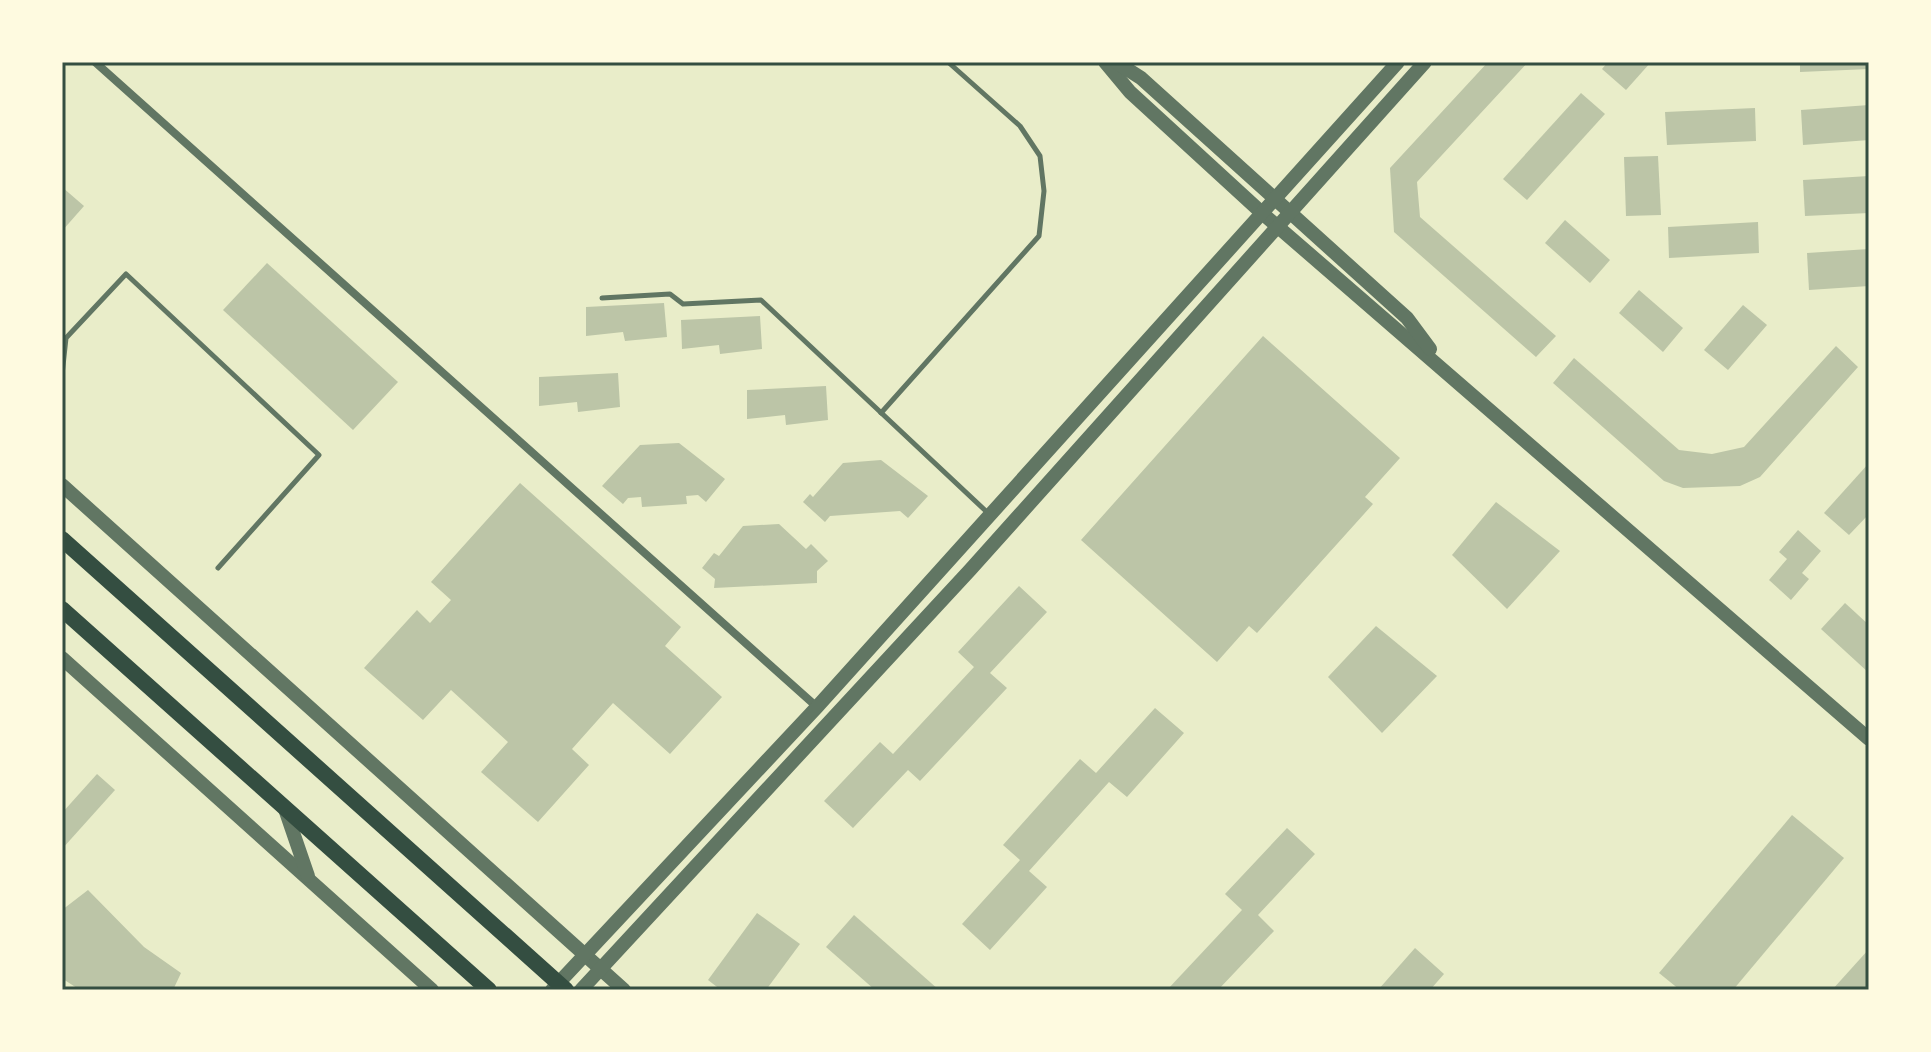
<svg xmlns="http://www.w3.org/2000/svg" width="1931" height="1052" font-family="Raleway,sans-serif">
  <rect width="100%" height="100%" fill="#e9edc9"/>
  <g fill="#bcc5a7">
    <polygon points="1488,62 1528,62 1417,182 1420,217 1556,336 1536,357 1394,232 1390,168"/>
    <polygon points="1608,62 1651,62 1626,90 1602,69"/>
    <polygon points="1800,62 1869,62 1869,69 1800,72"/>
    <polygon points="1581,93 1605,114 1527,200 1503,179"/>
    <polygon points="1869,105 1869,140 1803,145 1801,110"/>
    <polygon points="1755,108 1756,141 1667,145 1665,112"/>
    <polygon points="1658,156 1661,215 1626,216 1624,157"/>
    <polygon points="1869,176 1869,213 1805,216 1803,180"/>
    <polygon points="62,187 84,206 62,231"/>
    <polygon points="1565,220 1610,260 1590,283 1545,243"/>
    <polygon points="1758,222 1759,253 1669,258 1668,227"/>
    <polygon points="1869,249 1869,286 1809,290 1807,253"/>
    <polygon points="267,263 398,382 353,430 223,310"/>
    <polygon points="1639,290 1683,328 1663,352 1619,313"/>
    <polygon points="664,303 667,337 625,341 623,332 586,336 586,307"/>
    <polygon points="1743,305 1767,325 1728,370 1704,350"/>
    <polygon points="760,316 762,349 720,354 719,345 682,349 681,320"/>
    <polygon points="1263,336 1400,458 1365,497 1373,504 1257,633 1249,626 1217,662 1081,540"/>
    <polygon points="1836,346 1858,367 1760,477 1740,486 1683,488 1664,481 1553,383 1574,358 1679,450 1712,454 1744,447"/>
    <polygon points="618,373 620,407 578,412 577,402 539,406 539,377"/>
    <polygon points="826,386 828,420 786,425 785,415 747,419 747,390"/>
    <polygon points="679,443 725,479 706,502 698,495 686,496 687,504 642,507 641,497 628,498 623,504 602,486 640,445"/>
    <polygon points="881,460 928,496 908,518 900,511 830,516 825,522 803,502 810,494 813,497 843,463"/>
    <polygon points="1869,463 1869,514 1849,535 1824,513"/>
    <polygon points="520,483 681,627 665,646 722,697 670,754 613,703 572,749 589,765 538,822 481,772 508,742 451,690 423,720 364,668 417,610 430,623 451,600 431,582"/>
    <polygon points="1496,502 1560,551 1507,609 1452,555"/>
    <polygon points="779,524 806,549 811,544 828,561 817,571 817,583 714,588 715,579 702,568 714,553 719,556 743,526"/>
    <polygon points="1798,530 1821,551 1802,573 1809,579 1791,600 1769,580 1787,559 1779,552"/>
    <polygon points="1019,586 1047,612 990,673 1007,688 920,781 908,770 853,828 824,801 880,742 893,754 974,667 958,652"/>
    <polygon points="1845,603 1869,625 1869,673 1821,629"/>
    <polygon points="1376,626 1437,676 1382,733 1328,677"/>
    <polygon points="1155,708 1184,733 1127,797 1109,782 1029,871 1047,887 990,950 962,924 1020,860 1003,845 1080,759 1096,773"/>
    <polygon points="97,774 115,790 62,849 62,813"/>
    <polygon points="1792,815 1844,858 1733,990 1680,990 1659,973"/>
    <polygon points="1287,828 1315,854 1258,915 1274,931 1218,990 1167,990 1242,910 1225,894"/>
    <polygon points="88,890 144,947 181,973 173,990 80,990 63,979 62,910"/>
    <polygon points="757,913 800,944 766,990 721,990 708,980"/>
    <polygon points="854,915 939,990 875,990 826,947"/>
    <polygon points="1415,948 1444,974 1430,990 1378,990"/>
    <polygon points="1869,949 1869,990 1832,990"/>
  </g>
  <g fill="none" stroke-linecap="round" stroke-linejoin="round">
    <g stroke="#617663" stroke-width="5">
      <polyline points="602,298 670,294 683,304 761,300 989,514"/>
      <polyline points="62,375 66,338 126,274 319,455 218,568"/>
      <polyline points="881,413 1039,236 1044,191 1040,156 1020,126 948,62"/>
    </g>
    <polyline stroke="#617663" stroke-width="8" points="95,62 817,707"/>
    <g stroke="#617663" stroke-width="14">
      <polyline points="1105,62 1130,92 1262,213 1869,739"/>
      <polyline points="1116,62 1141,78 1407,318 1430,349"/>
      <polyline points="62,485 624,990"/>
      <polyline points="62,658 432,990"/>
      <polyline points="285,809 308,876"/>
      <polyline points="552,990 817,707 1398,62"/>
      <polyline points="581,990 970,570 1425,62"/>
    </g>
    <g stroke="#344e41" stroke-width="16">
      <polyline points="62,539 566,990"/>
      <polyline points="62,609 489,990"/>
    </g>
  </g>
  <rect width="1931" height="1052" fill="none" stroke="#fefae0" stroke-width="128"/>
  <rect x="64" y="64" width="1803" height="924" fill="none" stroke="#344e41" stroke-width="3"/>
</svg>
